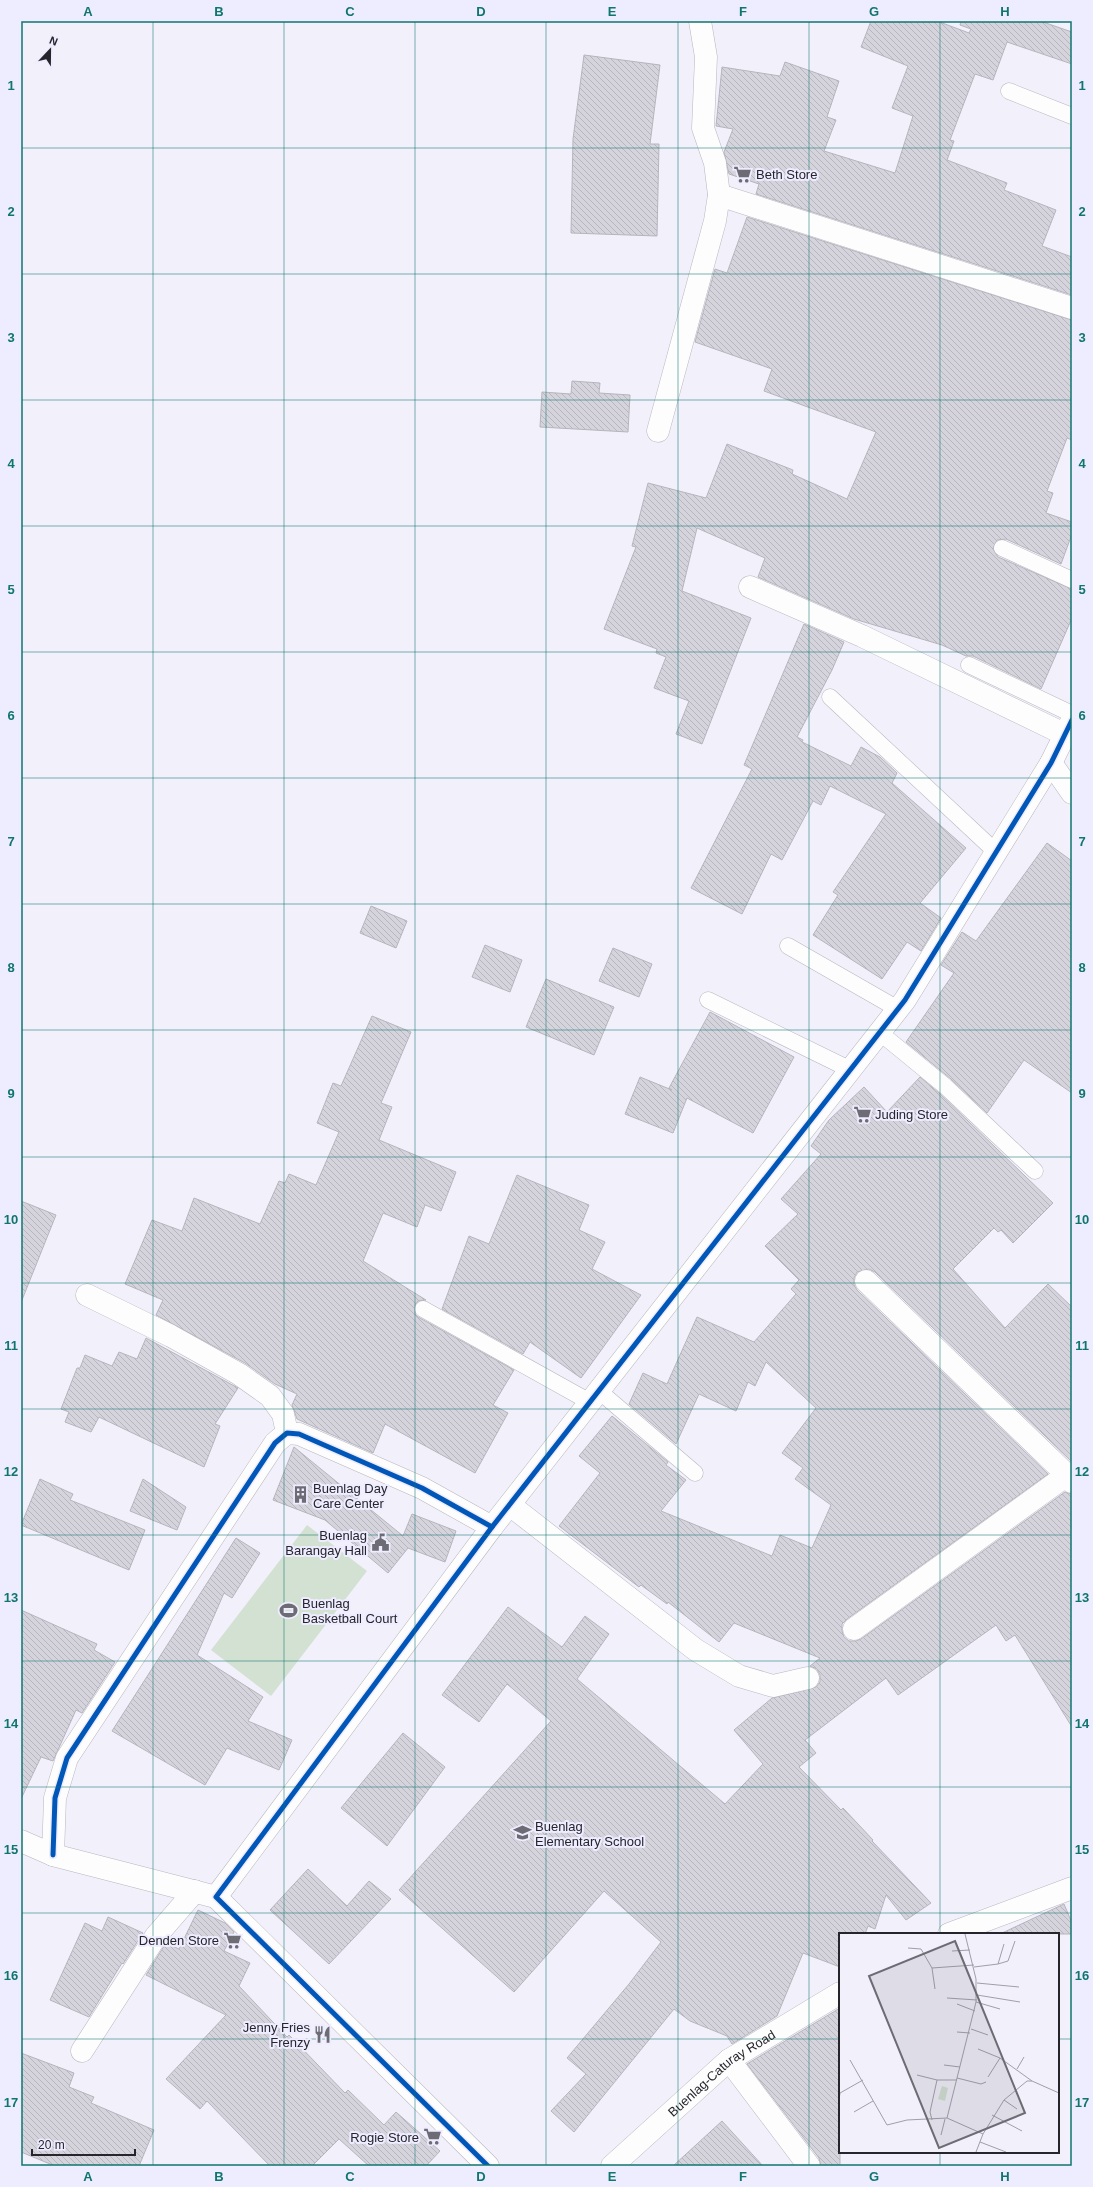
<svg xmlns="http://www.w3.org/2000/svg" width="1093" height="2187" font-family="Helvetica,sans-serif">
  <defs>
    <pattern id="building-back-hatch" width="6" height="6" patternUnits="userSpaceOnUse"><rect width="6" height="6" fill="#d5d4dd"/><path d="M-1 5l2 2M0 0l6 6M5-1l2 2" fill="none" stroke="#b7b6be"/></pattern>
  </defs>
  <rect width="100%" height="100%" fill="#f2f0fb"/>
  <polygon fill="#d3e1d3" points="307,1525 367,1571 271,1696 211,1650"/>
  <g fill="url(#building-back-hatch)" stroke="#b6b5bc">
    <polygon points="871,21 937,21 969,33 971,29 960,25 961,21 1040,21 1072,32 1072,64 1007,42 993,80 975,74 950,140 954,141 947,160 1007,183 1004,190 1056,210 1042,246 1072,257 1072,295 756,194 759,184 729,174 724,152 733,129 716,126 722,67 780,76 785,62 839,81 827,117 836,120 824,151 895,173 913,116 892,108 908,66 861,47"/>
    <polygon points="584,55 660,65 650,144 659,144 657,236 571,233 573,139"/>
    <polygon points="747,217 1072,320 1072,440 1067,438 1047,491 1053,493 1046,513 1072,522 1072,534 1061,564 1006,539 997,540 993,549 998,557 1072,589 1072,618 1041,689 973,656 966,656 942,645 854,619 758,577 765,558 697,528 682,591 751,618 702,744 676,734 689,701 654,688 666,657 656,653 657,649 604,629 636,547 632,546 648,483 706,498 727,444 793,470 792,474 847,499 876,432 764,391 772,369 695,342 715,269 727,273"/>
    <polygon points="572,381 600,383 599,393 630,395 628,432 540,427 542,392 571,394"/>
    <polygon points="804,624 844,642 832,670 797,737 803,740 802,742 851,766 861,747 880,757 897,773 892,783 966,848 920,903 941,918 921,951 907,942 882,979 813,935 838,895 833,892 886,814 830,786 821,805 813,801 782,860 771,854 742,914 691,888 752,769 744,765"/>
    <polygon points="1047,843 1072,861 1072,1093 1024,1060 987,1113 951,1079 906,1042 954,973 941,965 962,932 976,941"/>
    <polygon points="371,906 407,921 396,948 360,933"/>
    <polygon points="485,945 522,960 510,992 472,977"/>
    <polygon points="613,948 652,964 639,997 599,981"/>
    <polygon points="546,979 614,1007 594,1055 526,1027"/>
    <polygon points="710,1012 794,1057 753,1133 687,1098 673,1133 625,1114 640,1077 672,1090 669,1088"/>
    <polygon points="372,1016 411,1032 381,1103 392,1107 379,1140 456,1172 441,1211 425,1205 417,1227 383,1213 363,1261 426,1300 418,1301 415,1305 415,1314 418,1317 514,1370 493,1405 508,1413 475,1473 385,1424 373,1453 297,1419 292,1405 297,1394 275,1384 245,1363 156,1315 163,1300 125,1284 152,1220 182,1231 194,1198 260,1224 279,1181 285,1183 289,1174 316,1185 339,1132 317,1123 333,1083 341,1086"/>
    <polygon points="920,1077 939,1093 1053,1203 1013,1243 1001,1230 998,1232 994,1228 953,1269 1005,1328 1048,1284 1072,1307 1072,1462 875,1272 869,1269 857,1272 854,1278 854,1285 857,1290 1048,1474 847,1619 842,1624 842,1631 844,1637 849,1641 856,1641 861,1639 1065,1492 1072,1494 1072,1727 1015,1635 1006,1641 996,1625 898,1695 886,1678 805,1740 816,1753 799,1767 841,1810 843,1808 873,1840 872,1841 931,1903 906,1920 886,1895 875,1929 868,1926 865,1934 840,1934 840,1967 803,1953 777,2016 732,2044 727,2036 690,2021 674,2009 574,2132 551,2111 586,2074 567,2058 629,1984 661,1942 604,1891 514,1992 399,1890 551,1721 507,1684 479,1722 442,1695 508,1607 562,1647 585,1616 609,1634 577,1679 725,1804 763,1764 734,1730 772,1698 816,1687 820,1682 820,1675 817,1669 810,1666 820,1658 734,1623 719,1642 668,1602 667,1604 641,1585 639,1587 559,1526 600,1473 579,1456 612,1416 668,1462 666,1465 686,1480 661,1511 772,1556 780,1535 812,1548 831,1505 795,1479 803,1468 782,1453 816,1408 766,1362 755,1386 748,1382 736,1411 699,1394 676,1444 629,1404 643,1373 667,1384 697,1317 754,1342 796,1294 791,1289 799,1280 765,1246 798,1214 781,1199 821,1154 811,1146 829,1120 864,1087 887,1112"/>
    <polygon points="517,1175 589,1205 579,1230 605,1242 592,1269 641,1295 581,1378 530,1342 523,1354 442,1309 469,1236 489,1244"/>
    <polygon points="21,1201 56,1215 22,1300 21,1299"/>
    <polygon points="146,1338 238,1388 215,1424 220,1426 204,1467 99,1417 91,1432 65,1422 69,1412 61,1409 77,1368 80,1368 85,1355 112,1366 119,1352 137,1359"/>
    <polygon points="294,1447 403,1536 412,1514 456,1531 445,1562 408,1548 388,1573 325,1520 273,1500"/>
    <polygon points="40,1479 73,1494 70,1500 145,1530 129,1570 21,1525"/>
    <polygon points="143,1479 186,1507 177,1530 130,1511"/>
    <polygon points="236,1538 260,1553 232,1598 224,1593 197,1655 263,1697 248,1721 292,1740 279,1770 227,1748 205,1785 112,1731"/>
    <polygon points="21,1610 97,1644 94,1650 115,1662 82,1713 76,1710 53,1761 41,1757 21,1799"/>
    <polygon points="403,1733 445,1767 387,1846 341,1808"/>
    <polygon points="308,1869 347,1906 369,1881 391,1899 329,1964 270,1910"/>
    <polygon points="1064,1904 1072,1923 1072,1934 1000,1934"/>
    <polygon points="198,1910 225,1923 234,1932 224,1951 250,1963 239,1986 287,2037 289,2035 345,2093 348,2090 384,2125 396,2112 440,2151 426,2166 369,2166 339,2139 312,2166 270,2166 207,2101 200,2109 166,2079 226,2015 146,1975 166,1943 179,1949"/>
    <polygon points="108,1917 143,1933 123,1964 122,1963 89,2017 50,2000 85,1923 102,1931"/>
    <polygon points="840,2008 840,2166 821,2166 819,2158 747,2064"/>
    <polygon points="21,2053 74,2073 69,2087 94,2097 91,2103 154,2130 139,2166 55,2166 21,2152"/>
    <polygon points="722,2121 763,2166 673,2166"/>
  </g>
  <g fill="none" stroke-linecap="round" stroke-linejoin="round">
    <defs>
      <g id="service">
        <polyline points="1009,91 1072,116"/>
        <polyline points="1002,548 1072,580"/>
        <polyline points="969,665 1072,714"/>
        <polyline points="830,697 996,852"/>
        <polyline points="788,946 898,1009"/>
        <polyline points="708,1000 849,1069"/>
        <polyline points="879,1032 945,1086 1035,1171"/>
        <polyline points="423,1309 590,1402"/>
        <polyline points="599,1391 695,1473"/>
      </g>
      <g id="minor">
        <polyline points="719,195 1072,308"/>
        <polyline points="658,431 715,221 719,195 715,163 703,128 706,57 700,21"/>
        <polyline points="750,587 862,636 1064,734"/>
        <polyline points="1051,763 1072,793"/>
        <polyline points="866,1281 1067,1475 1072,1482"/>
        <polyline points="87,1295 171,1336 239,1374 270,1396 283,1414 287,1433"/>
        <polyline points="510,1505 696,1650 739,1676 773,1686 808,1678"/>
        <polyline points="854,1629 1067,1475"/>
        <polyline points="21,1841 53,1855 216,1897"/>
        <polyline points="53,1855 55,1798 67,1758 275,1443 287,1433 299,1434 422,1488 492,1527"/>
        <polyline points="82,2051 156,1936 195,1891"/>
        <polyline points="729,2060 809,2166"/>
      </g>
      <g id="tertiary">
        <polyline points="949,1934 1072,1888"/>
        <polyline points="488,2166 216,1897 492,1527 905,1000 1051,763 1072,720"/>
        <path id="s1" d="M 612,2166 L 729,2060 L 840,1993"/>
      </g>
    </defs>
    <use href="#service" stroke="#b8b7bf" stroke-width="17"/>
    <use href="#minor" stroke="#b8b7bf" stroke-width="23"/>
    <use href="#tertiary" stroke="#b8b7bf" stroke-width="23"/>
    <use href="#service" stroke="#fdfdfe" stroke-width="16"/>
    <use href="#minor" stroke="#fdfdfe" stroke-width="22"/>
    <use href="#tertiary" stroke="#fdfdfe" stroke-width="22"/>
    <defs>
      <g id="cycleway">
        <polyline points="53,1855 55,1798 67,1758 275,1443 287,1433 299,1434 422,1488 492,1527"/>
        <polyline points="488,2166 216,1897 492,1527 905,1000 1051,763 1072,720"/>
      </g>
    </defs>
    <use href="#cycleway" stroke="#eeecff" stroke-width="8"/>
    <use href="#cycleway" stroke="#0057b8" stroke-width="5"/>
  </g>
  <path fill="none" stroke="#0f766e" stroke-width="1" stroke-opacity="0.55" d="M 153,21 L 153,2166M 284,21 L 284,2166M 415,21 L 415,2166M 546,21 L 546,2166M 678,21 L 678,2166M 809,21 L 809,2166M 940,21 L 940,1934M 21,148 L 1072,148M 21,274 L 1072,274M 21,400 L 1072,400M 21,526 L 1072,526M 21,652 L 1072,652M 21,778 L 1072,778M 21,904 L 1072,904M 21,1030 L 1072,1030M 21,1157 L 1072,1157M 21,1283 L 1072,1283M 21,1409 L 1072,1409M 21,1535 L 1072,1535M 21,1661 L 1072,1661M 21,1787 L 1072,1787M 21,1913 L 1072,1913M 21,2039 L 840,2039M 1058,2039 L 1072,2039M 940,2152 L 940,2166"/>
  <defs>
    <symbol id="supermarket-bare" viewBox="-9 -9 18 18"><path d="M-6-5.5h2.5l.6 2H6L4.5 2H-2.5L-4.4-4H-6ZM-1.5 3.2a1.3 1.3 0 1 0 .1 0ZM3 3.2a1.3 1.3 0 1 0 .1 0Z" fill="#6d6c74" stroke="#eeecff" stroke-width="2.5" paint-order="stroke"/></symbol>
    <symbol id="building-bare" viewBox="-9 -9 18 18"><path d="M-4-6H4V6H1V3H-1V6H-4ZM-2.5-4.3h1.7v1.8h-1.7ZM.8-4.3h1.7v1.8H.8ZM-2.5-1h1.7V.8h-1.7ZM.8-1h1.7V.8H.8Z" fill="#6d6c74" stroke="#eeecff" stroke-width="2.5" paint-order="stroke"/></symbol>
    <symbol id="civic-bare" viewBox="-9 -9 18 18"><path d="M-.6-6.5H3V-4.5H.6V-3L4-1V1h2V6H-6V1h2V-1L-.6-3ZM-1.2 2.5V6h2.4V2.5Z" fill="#6d6c74" stroke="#eeecff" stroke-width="2.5" paint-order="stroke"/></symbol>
    <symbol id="stadium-bare" viewBox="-9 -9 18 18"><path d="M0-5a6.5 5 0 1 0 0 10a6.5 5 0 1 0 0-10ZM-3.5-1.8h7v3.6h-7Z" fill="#6d6c74" stroke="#eeecff" stroke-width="2.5" paint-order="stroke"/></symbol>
    <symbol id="school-bare" viewBox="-9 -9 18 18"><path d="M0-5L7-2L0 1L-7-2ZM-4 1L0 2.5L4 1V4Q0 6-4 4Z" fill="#6d6c74" stroke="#eeecff" stroke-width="2.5" paint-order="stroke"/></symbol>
    <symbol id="restaurant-bare" viewBox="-9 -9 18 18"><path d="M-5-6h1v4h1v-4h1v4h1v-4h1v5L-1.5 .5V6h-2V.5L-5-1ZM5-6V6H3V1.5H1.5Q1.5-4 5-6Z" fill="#6d6c74" stroke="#eeecff" stroke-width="2.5" paint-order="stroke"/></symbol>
  </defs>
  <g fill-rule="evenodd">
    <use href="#supermarket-bare" x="730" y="162" width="25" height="25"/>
    <use href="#supermarket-bare" x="850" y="1102" width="25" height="25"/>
    <use href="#building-bare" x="288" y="1482" width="25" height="25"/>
    <use href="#civic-bare" x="368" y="1530" width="25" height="25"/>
    <use href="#stadium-bare" x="276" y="1598" width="25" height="25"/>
    <use href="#school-bare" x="510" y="1820" width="25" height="25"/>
    <use href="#supermarket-bare" x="220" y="1928" width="25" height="25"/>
    <use href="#restaurant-bare" x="310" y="2022" width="25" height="25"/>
    <use href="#supermarket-bare" x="420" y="2124" width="25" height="25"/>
  </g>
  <g text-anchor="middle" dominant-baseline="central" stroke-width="4" stroke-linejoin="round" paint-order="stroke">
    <g font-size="13" fill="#26252c" stroke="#eeecff" text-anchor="start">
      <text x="756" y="174">Beth Store</text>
      <text x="875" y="1114">Juding Store</text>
      <text x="313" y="1488">Buenlag Day<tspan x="313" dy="15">Care Center</tspan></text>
      <text x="367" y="1535" text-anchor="end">Buenlag<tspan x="367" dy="15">Barangay Hall</tspan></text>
      <text x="302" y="1603">Buenlag<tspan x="302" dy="15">Basketball Court</tspan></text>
      <text x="535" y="1826">Buenlag<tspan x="535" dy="15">Elementary School</tspan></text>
      <text x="219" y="1940" text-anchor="end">Denden Store</text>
      <text x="310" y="2027" text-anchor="end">Jenny Fries<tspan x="310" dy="15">Frenzy</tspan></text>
      <text x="419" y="2137" text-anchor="end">Rogie Store</text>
    </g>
    <g font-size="13" fill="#26252c" stroke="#eeecff">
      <text stroke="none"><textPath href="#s1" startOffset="144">Buenlag-Caturay Road</textPath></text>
    </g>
  </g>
  <g transform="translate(839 1933)">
    <rect width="220" height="220" fill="#f2f0fb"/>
    <path d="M 103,153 L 109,155 L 106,168 L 99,166 Z" fill="#d3e1d3"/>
    <path fill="none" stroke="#a09fa8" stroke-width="1" d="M 126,1 L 137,46 L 137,69 L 108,185 L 144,201 L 137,219M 69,15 L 82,16 L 93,35 L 96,56M 113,18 L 131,17M 159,31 L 169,28 L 176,8M 135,34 L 159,31 L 165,11M 93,35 L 135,32M 138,50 L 180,54M 138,62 L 181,69M 108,65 L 138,67M 137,69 L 161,76M 118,71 L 136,78M 132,96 L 149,102M 118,99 L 131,100M 139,116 L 161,125 L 193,148M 11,127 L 48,192 L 68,187 L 108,185M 105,132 L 121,134M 178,136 L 185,124M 78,142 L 98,147M 149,144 L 161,125M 118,145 L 142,151 L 147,149M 0,167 L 1,160 L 24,147M 165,167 L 178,176M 15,179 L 34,168M 153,182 L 183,198M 93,187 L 91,179 L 98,147 L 118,147M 144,201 L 165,167 L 188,148 L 193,148 L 220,160M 102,202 L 106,186M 141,209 L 167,219"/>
    <path fill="#6d6c74" fill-opacity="0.15" stroke="#6d6c74" stroke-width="2" d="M 116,8 L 186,180 L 100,215 L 30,43 Z"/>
    <rect width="220" height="220" fill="none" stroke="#26252c" stroke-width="2"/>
  </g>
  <rect width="1093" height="2187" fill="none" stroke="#eeecff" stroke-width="44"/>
  <g transform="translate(50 50) rotate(22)" stroke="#eeecff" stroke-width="3" paint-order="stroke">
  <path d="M0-3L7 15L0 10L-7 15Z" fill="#26252c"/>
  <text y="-6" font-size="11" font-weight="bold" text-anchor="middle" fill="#26252c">N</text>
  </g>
  <path d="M32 2149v6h103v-6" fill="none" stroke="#26252c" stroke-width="2"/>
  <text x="38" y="2149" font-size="12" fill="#26252c" stroke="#eeecff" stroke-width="3" paint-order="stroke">20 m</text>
  <rect x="22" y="22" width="1049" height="2143" fill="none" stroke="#0f766e" stroke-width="1.5"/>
  <g font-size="13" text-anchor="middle" font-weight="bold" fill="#0f766e">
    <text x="88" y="16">A</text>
    <text x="219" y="16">B</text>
    <text x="350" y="16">C</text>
    <text x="481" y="16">D</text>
    <text x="612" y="16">E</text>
    <text x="743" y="16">F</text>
    <text x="874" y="16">G</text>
    <text x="1005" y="16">H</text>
    <text x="11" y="90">1</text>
    <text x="1082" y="90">1</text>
    <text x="11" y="216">2</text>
    <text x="1082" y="216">2</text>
    <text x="11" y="342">3</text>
    <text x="1082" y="342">3</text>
    <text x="11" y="468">4</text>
    <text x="1082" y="468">4</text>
    <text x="11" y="594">5</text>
    <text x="1082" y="594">5</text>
    <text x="11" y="720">6</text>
    <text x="1082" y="720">6</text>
    <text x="11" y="846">7</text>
    <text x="1082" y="846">7</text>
    <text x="11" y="972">8</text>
    <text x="1082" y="972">8</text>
    <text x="11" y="1098">9</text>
    <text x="1082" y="1098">9</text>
    <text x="11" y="1224">10</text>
    <text x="1082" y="1224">10</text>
    <text x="11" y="1350">11</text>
    <text x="1082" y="1350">11</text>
    <text x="11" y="1476">12</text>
    <text x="1082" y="1476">12</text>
    <text x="11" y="1602">13</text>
    <text x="1082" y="1602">13</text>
    <text x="11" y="1728">14</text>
    <text x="1082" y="1728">14</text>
    <text x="11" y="1854">15</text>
    <text x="1082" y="1854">15</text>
    <text x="11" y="1980">16</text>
    <text x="1082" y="1980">16</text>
    <text x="11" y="2107">17</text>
    <text x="1082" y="2107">17</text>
    <text x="88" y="2181">A</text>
    <text x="219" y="2181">B</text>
    <text x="350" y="2181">C</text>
    <text x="481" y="2181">D</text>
    <text x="612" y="2181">E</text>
    <text x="743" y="2181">F</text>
    <text x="874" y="2181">G</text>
    <text x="1005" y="2181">H</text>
  </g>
</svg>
